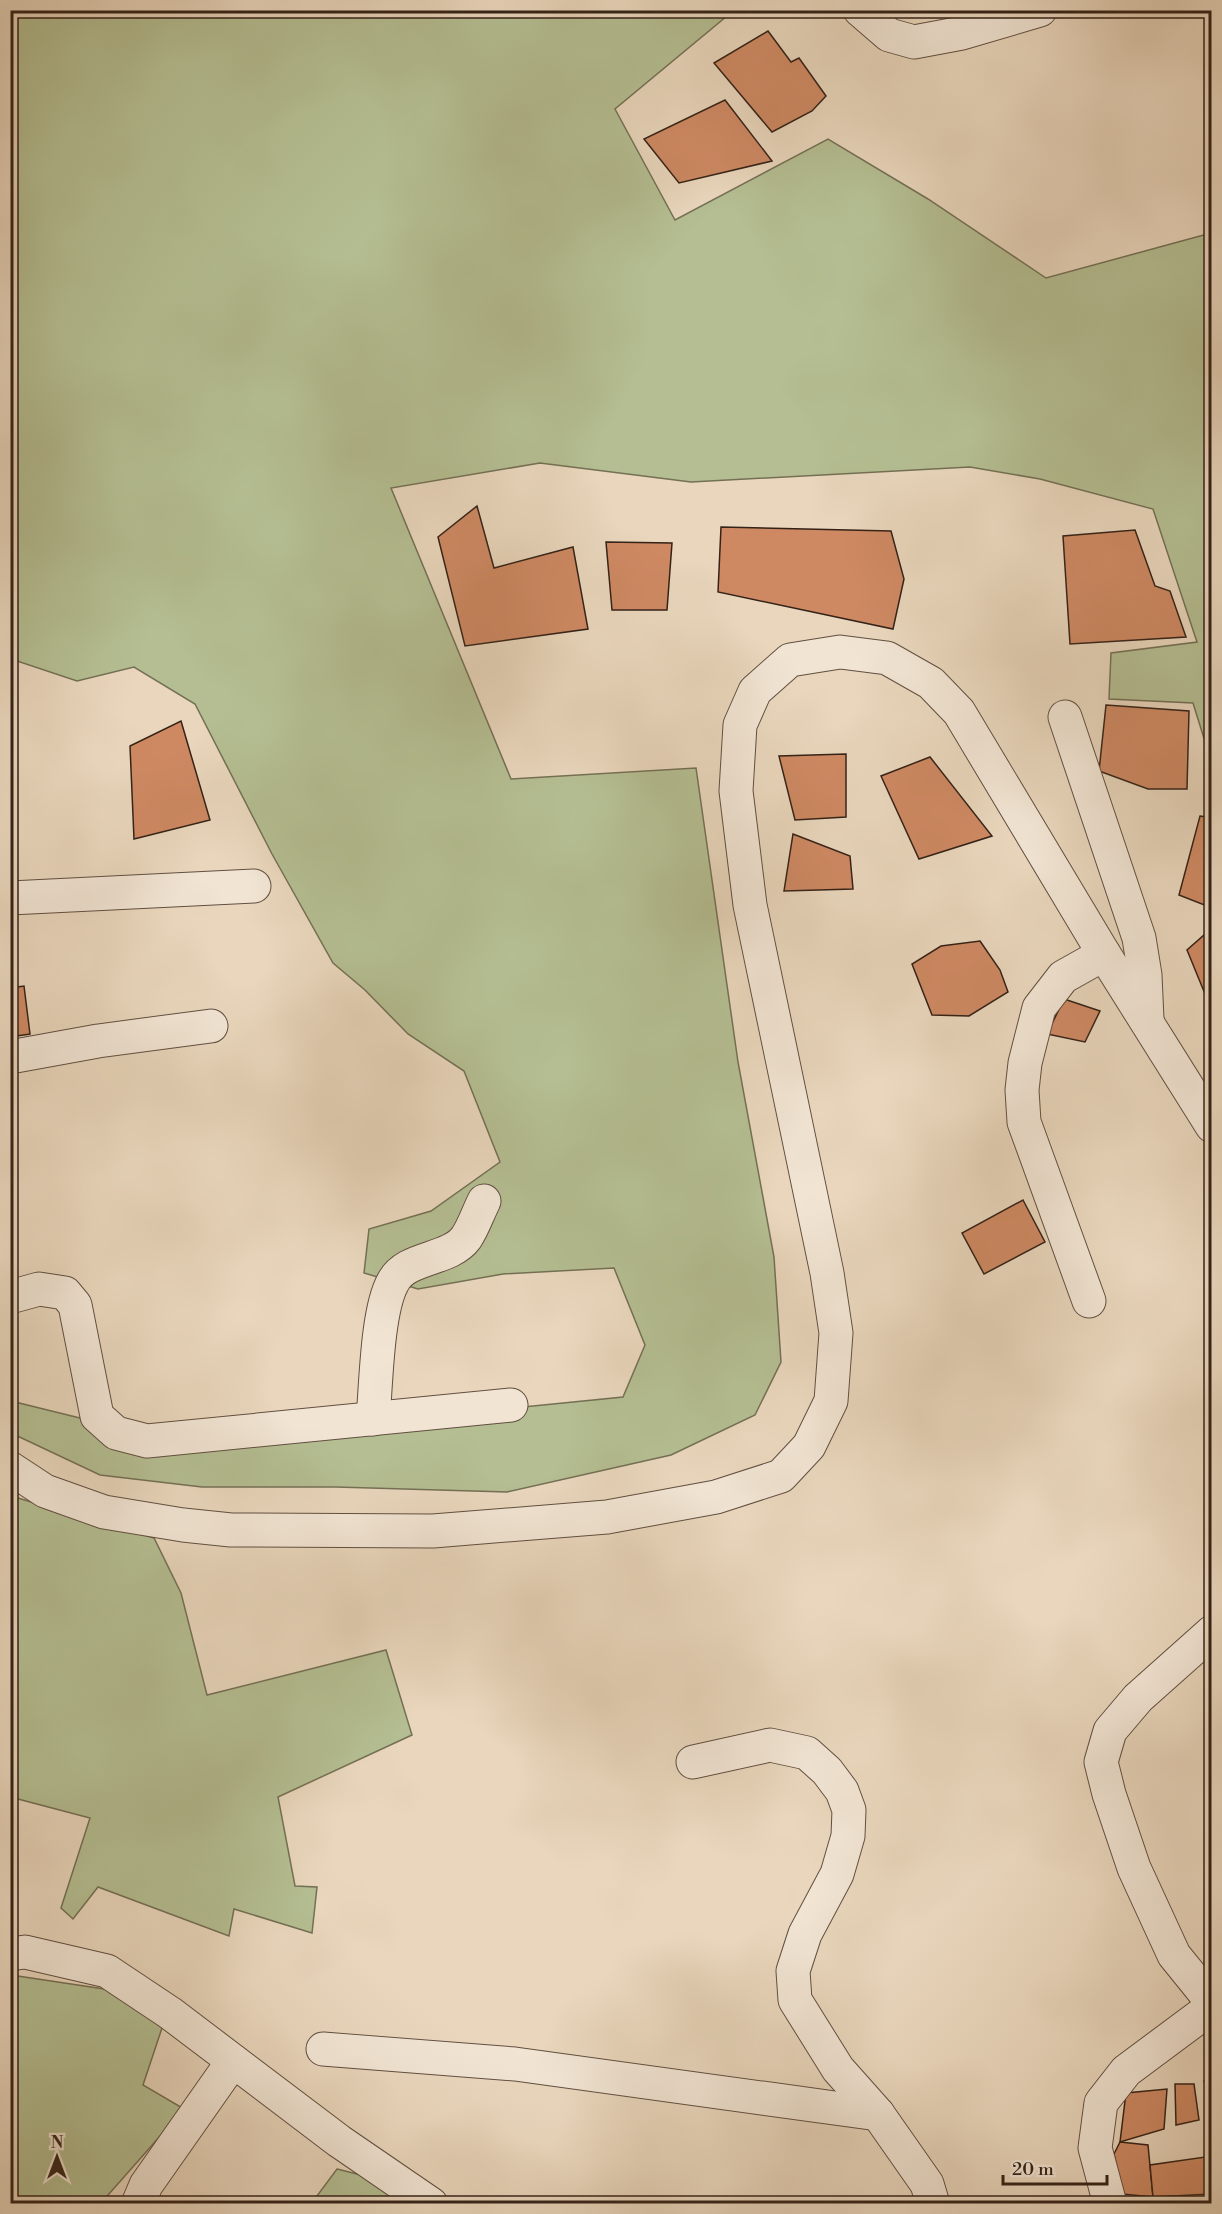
<svg xmlns="http://www.w3.org/2000/svg" width="1222" height="2214" font-family="'Libre Bodoni',serif">
  <rect width="100%" height="100%" fill="#e9d6bc"/>
  <filter id="stains"><feTurbulence type="fractalNoise" baseFrequency=".00333" numOctaves="4"/><feColorMatrix values="0 0 0 0 .2 0 0 0 0 .09 0 0 0 0 .02 0 0 0 .5 -.17"/></filter>
  <radialGradient id="worn" r=".72"><stop offset=".6" stop-color="#630" stop-opacity="0"/><stop offset="1" stop-color="#630" stop-opacity=".3"/></radialGradient>
  <g fill="#b4be92" stroke="#747055" stroke-width="1.5">
    <polygon points="11,11 733,11 615,109 675,220 828,139 928,199 1046,278 1211,233 1211,761 1193,703 1109,699 1111,653 1197,642 1153,509 1040,479 970,467 691,482 540,463 391,488 511,779 696,768 738,1062 774,1257 781,1362 755,1415 671,1455 507,1492 336,1487 202,1487 100,1475 11,1433 11,1401 88,1420 231,1436 623,1397 645,1345 614,1268 503,1274 418,1289 364,1273 369,1229 431,1211 500,1162 464,1071 408,1034 365,990 333,963 272,854 195,704 134,667 77,681 11,659"/>
    <polygon points="11,1496 154,1538 181,1593 207,1695 386,1650 412,1735 278,1797 295,1886 317,1887 312,1933 234,1909 229,1936 98,1887 73,1919 61,1908 90,1818 14,1798 11,1807"/>
    <polygon points="11,1975 131,1993 163,2025 143,2085 184,2109 101,2203 11,2204"/>
    <polygon points="337,2169 441,2195 445,2204 311,2204"/>
  </g>
  <g fill="#ce8963" stroke="#342218" stroke-width="1.5">
    <polygon points="768,31 791,62 799,58 826,96 812,111 772,132 714,63"/>
    <polygon points="725,100 772,161 679,183 644,139"/>
    <polygon points="477,506 494,568 573,547 588,629 465,646 438,537"/>
    <polygon points="721,527 891,531 904,579 893,629 718,592"/>
    <polygon points="1135,530 1155,586 1170,591 1186,637 1070,644 1063,536"/>
    <polygon points="606,542 672,543 667,610 612,610"/>
    <polygon points="1106,705 1189,711 1187,789 1148,789 1099,771"/>
    <polygon points="181,721 210,820 134,839 130,746"/>
    <polygon points="846,754 846,817 795,820 779,756"/>
    <polygon points="930,757 992,836 919,859 881,776"/>
    <polygon points="1200,816 1212,818 1212,908 1179,895"/>
    <polygon points="793,834 850,856 853,889 784,891"/>
    <polygon points="1212,928 1212,1011 1187,950"/>
    <polygon points="980,941 1000,970 1008,992 969,1016 932,1015 912,964 941,946"/>
    <polygon points="24,986 30,1034 10,1037 10,988"/>
    <polygon points="1064,999 1100,1011 1085,1042 1047,1034"/>
    <polygon points="1023,1200 1045,1242 984,1274 962,1233"/>
    <polygon points="1212,2079 1212,2109 1204,2081"/>
    <polygon points="1175,2084 1194,2084 1199,2120 1176,2125"/>
    <polygon points="1167,2089 1164,2129 1120,2142 1126,2093"/>
    <polygon points="1120,2142 1148,2145 1153,2197 1122,2194 1114,2154"/>
    <polygon points="1212,2156 1212,2194 1153,2197 1150,2165"/>
  </g>
  <g fill="none" stroke-linecap="round" stroke-linejoin="round">
    <defs>
      <g id="minor">
        <polyline points="860,10 889,35 914,42 962,33 1040,10"/>
        <polyline points="1065,717 1139,938 1145,975 1147,1019"/>
        <polyline points="10,898 254,886"/>
        <polyline points="10,1057 98,1041 211,1026"/>
        <polyline points="10,1297 39,1289 65,1293 75,1305 97,1416 116,1433 147,1441 511,1405"/>
        <polyline points="1089,1301 1024,1122 1022,1090 1025,1063 1039,1008 1063,977 1104,954"/>
        <path d="M 373,1419 C 376,1385 377,1310 393,1282 C 406,1256 449,1261 466,1238 C 473,1228 478,1213 484,1201"/>
        <polyline points="10,1468 45,1491 104,1512 183,1525 231,1530 433,1531 607,1517 716,1497 781,1476 809,1446 831,1401 836,1333 827,1273 750,905 736,791 740,725 755,691 790,660 840,652 887,658 931,683 959,712 1104,954 1212,1126"/>
        <polyline points="1212,1632 1138,1698 1110,1731 1101,1762 1109,1794 1134,1868 1174,1955 1212,2002"/>
        <polyline points="693,1762 770,1745 807,1753 827,1771 842,1791 849,1810 848,1836 837,1874 805,1934 793,1971 795,2000 838,2069 878,2114 927,2184 933,2204"/>
        <polyline points="10,1954 25,1952 107,1971 170,2013 339,2141 431,2204"/>
        <polyline points="323,2049 515,2064 878,2114"/>
        <polyline points="138,2204 146,2185 233,2061"/>
        <polyline points="1110,2204 1095,2148 1101,2103 1126,2071 1212,2007"/>
      </g>
    </defs>
    <use href="#minor" stroke="#614f41" stroke-width="35"/>
    <use href="#minor" stroke="#f1e4d3" stroke-width="33"/>
  </g>
  <rect width="1222" height="2214" fill="none" stroke="#e9d6bc" stroke-width="36"/>
  <rect x="12" y="12" width="1198" height="2190" fill="none" stroke="#342218" stroke-width="3"/>
  <rect x="18" y="18" width="1186" height="2178" fill="none" stroke="#342218" stroke-width="1.5"/>
  <g transform="translate(57 2157)" stroke="#f1e4d3" stroke-width="4.5" paint-order="stroke">
  <path d="M0-4.5L10 22L0 15L-10 22Z" fill="#342218"/>
  <text y="-9" font-size="16" font-weight="bold" text-anchor="middle" fill="#342218">N</text>
  </g>
  <path d="M1003 2175v9h104v-9" fill="none" stroke="#342218" stroke-width="3"/>
  <text x="1012" y="2175" font-size="18" fill="#342218" stroke="#f1e4d3" stroke-width="4.5" paint-order="stroke">20 m</text>
  <rect width="100%" height="100%" filter="url(#stains)"/>
  <rect width="100%" height="100%" fill="url(#worn)"/>
</svg>
